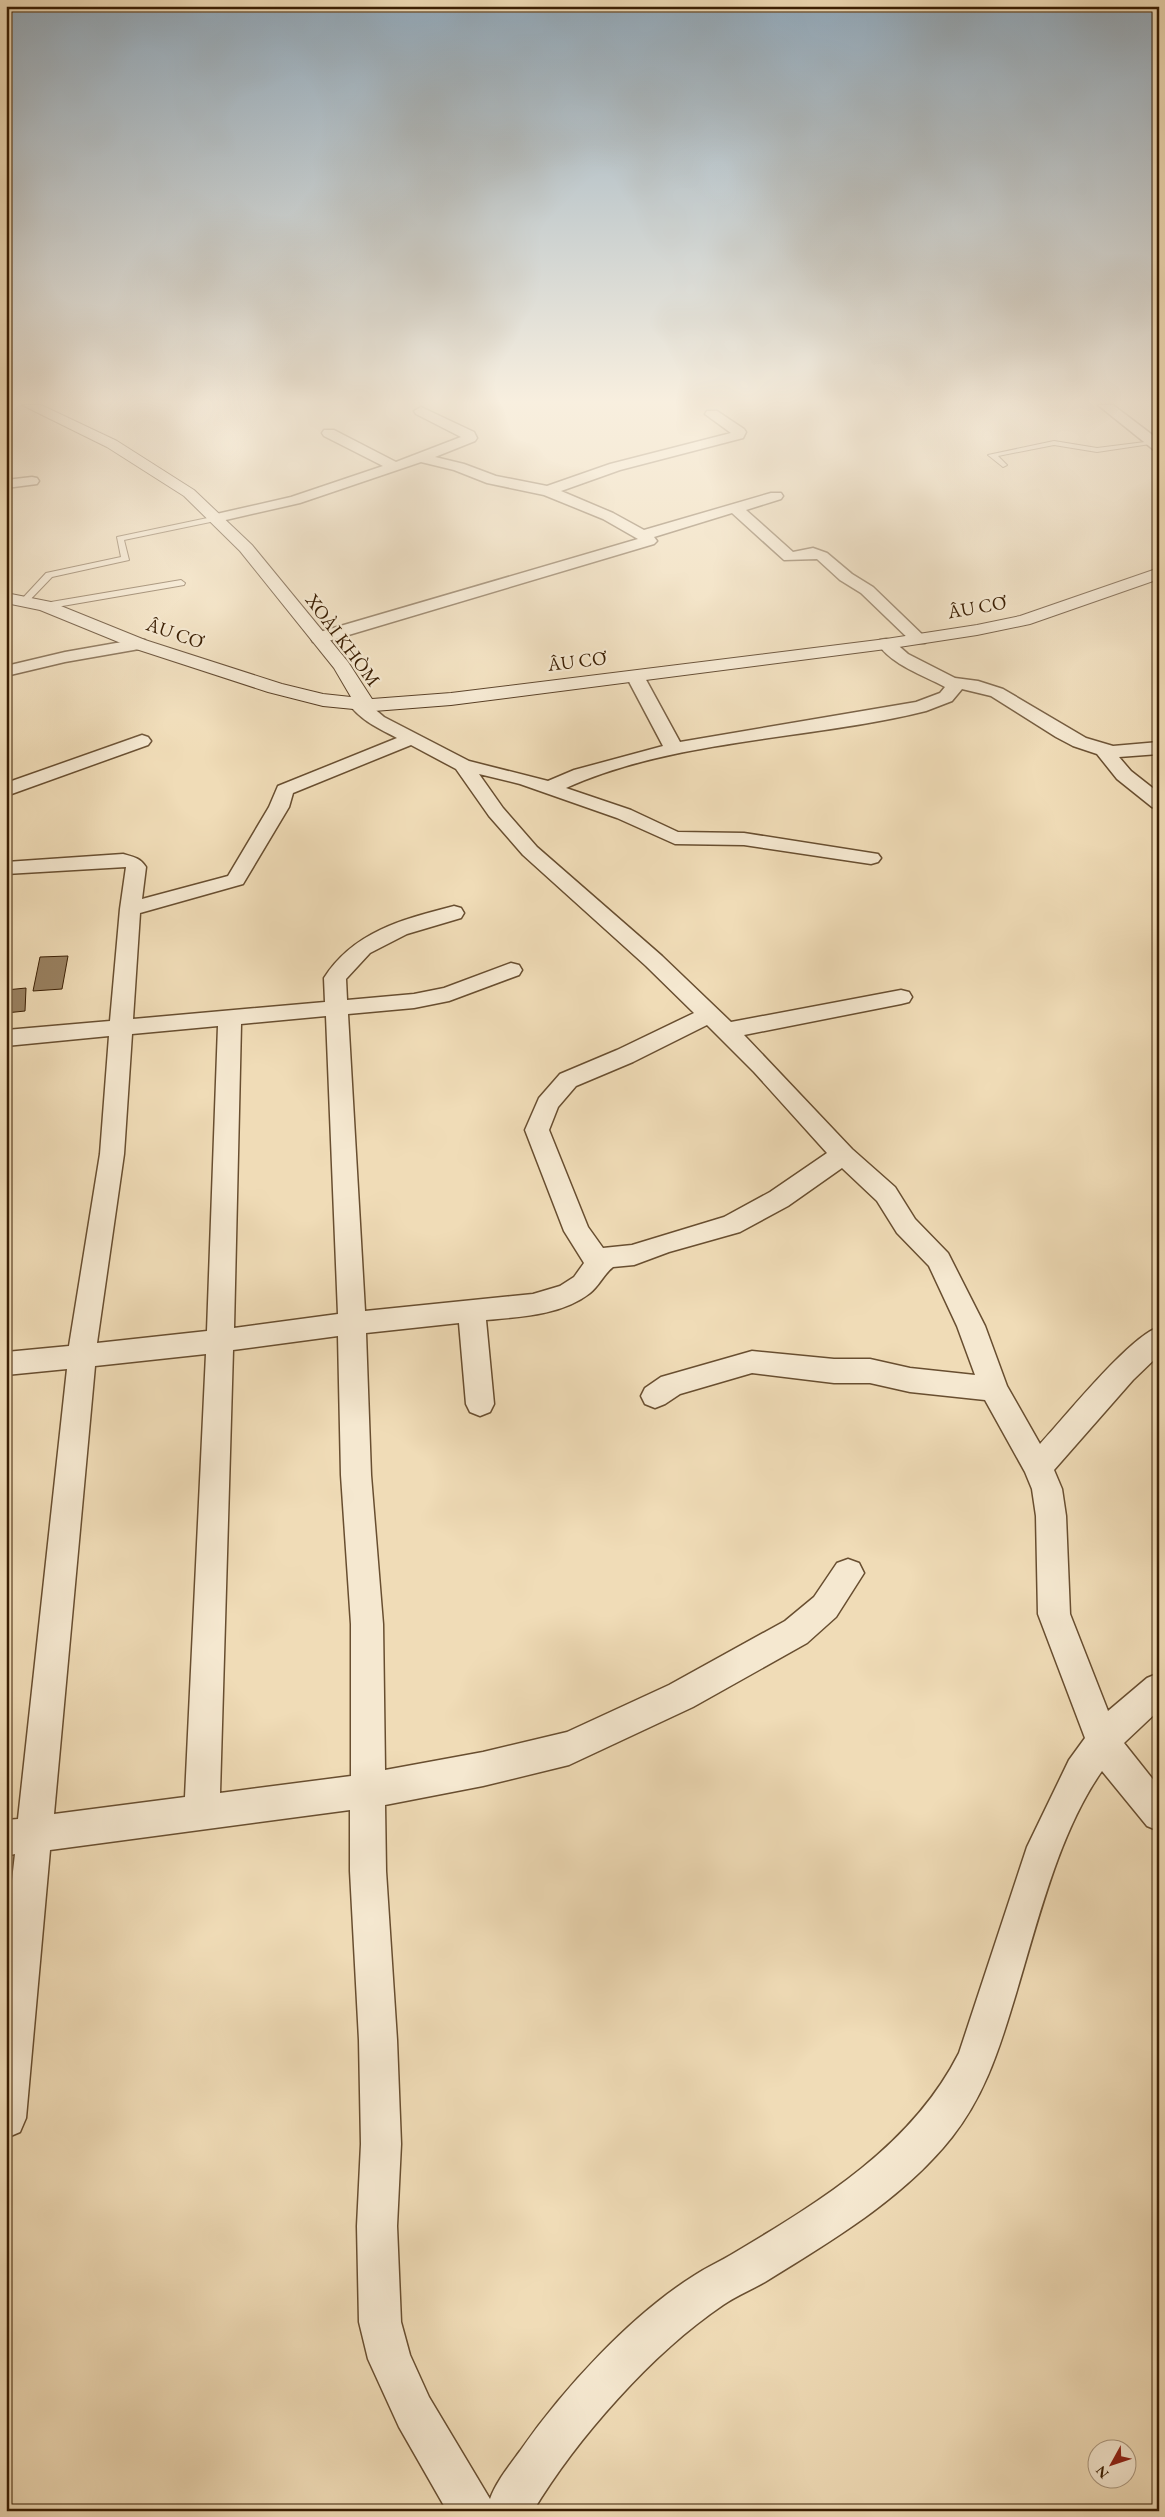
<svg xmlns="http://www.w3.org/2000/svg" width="1165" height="2517" font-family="'EB Garamond',serif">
  <rect width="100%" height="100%" fill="#f0dcb7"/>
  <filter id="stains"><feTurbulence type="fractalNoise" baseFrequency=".004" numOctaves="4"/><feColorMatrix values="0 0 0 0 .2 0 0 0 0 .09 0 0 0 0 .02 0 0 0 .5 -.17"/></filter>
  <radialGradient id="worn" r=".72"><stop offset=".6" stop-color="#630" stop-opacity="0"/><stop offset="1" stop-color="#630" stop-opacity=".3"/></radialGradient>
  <g fill="#998161" stroke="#3a1e03">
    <polygon points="68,956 62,989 33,991 40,957"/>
    <polygon points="26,988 25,1011 6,1013 6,990"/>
  </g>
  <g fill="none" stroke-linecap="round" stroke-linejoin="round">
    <defs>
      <g id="lane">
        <polygon points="1054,441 1097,448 1153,441 1157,443 1097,452 1054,445 998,456 1007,465 1003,467 988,455"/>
        <polygon points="217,516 220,516 220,520 124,540 129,560 52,577 27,603 20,601 46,573 121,557 117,537"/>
        <polygon points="181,580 185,583 184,585 45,609 41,606 45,603"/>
      </g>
      <g id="street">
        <polygon points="1098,405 1113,405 1159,440 1159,451 1154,450"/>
        <polygon points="421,407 474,432 477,438 475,441 435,457 464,464 496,476 547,486 610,464 731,433 705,414 707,411 717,411 744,429 746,432 743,438 620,470 561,491 613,513 644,530 771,493 781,493 783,496 781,499 746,510 793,552 813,548 827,553 852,574 873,587 927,639 925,643 913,643 861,593 840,580 817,559 784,560 732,513 654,537 657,541 654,544 325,642 313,642 311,638 313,634 638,539 603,519 544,495 487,483 454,470 421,462 300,503 217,522 210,518 212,515 291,497 383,466 324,436 322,433 324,430 334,430 396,462 461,437 416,414 414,411"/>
        <polygon points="32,477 37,478 39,481 37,484 6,488 6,480"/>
        <polygon points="139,639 145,640 147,644 145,648 65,662 6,676 6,666 65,652"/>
        <path d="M 886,639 L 892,640 L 908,654 L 955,678 L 978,681 L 1003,689 L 1086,738 L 1113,746 L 1159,742 L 1159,754 L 1119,757 L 1131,771 L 1159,793 L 1159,809 L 1152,807 L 1117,779 L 1097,754 L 1073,746 L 1056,737 L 991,696 L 962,689 L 952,701 L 926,711 C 810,740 677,738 566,788 L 631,810 L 678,832 L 744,833 L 878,854 L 881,858 L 878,862 L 871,864 L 744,845 L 675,844 L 617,818 L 520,784 L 479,774 L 503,808 L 537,847 L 662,956 L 731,1022 L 901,990 L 909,992 L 912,997 L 909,1002 L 901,1004 L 744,1035 L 852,1149 L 895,1187 L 915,1219 L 948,1253 L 985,1326 L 1007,1386 L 1040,1444 C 1065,1417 1129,1337 1159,1327 L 1159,1355 L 1133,1380 L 1054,1470 L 1062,1489 L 1066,1516 L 1070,1614 L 1108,1711 L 1147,1678 L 1159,1673 L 1159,1710 L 1124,1743 L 1159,1787 L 1159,1831 L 1147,1826 L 1102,1771 C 1056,1836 1035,1934 1011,2010 C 997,2056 982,2099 952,2137 C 903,2199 831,2241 765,2282 C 751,2290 736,2296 723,2305 C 652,2353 577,2438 533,2511 L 447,2511 L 399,2427 L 368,2359 L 359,2322 L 357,2226 L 361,2144 L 359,2040 L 350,1871 L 350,1810 L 50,1850 L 26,2118 L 20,2132 L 6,2138 L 6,1932 L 15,1854 L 6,1856 L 6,1820 L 18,1819 L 67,1369 L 6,1375 L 6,1352 L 69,1346 L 100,1154 L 109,1036 L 6,1046 L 6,1030 L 110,1021 L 120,909 L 126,867 L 6,874 L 6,862 L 123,854 C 134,857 140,858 146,867 L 142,899 L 228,876 L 269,807 L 278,786 L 397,738 C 380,729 360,720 349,704 L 352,700 L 364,700 L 384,717 L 469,761 L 548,781 L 574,770 L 663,746 L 626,676 L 629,672 L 641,672 L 644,676 L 680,742 L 916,702 L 940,693 L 945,687 C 923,675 892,665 878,644 L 880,640 ZM 411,745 L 456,769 L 489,816 L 523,855 L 646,966 L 694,1013 L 617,1050 L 560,1074 L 539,1098 L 525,1130 L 564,1231 L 584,1263 L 574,1277 L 560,1286 L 533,1294 L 365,1311 L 348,1014 L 414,1008 L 449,1001 L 519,975 L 522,970 L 519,965 L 511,963 L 444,988 L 414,994 L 347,1000 L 346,979 L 370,953 L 407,934 L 461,918 L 464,913 L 461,908 L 454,906 C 404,919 354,931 324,978 L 325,1002 L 133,1019 L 140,913 L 243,884 L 289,807 L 293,793 ZM 326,1016 L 338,1314 L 234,1328 L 241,1024 ZM 707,1025 L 754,1072 L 827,1153 L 770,1192 L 724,1217 L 632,1245 L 603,1248 L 588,1227 L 549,1130 L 558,1107 L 576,1086 L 633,1062 ZM 218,1026 L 207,1331 L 97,1343 L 124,1154 L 132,1034 ZM 842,1168 L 877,1201 L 897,1233 L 929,1266 L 957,1326 L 975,1375 L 910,1368 L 870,1359 L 834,1359 L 752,1351 L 661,1377 L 645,1388 L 641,1396 L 645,1404 L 655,1408 L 665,1404 L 680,1394 L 752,1373 L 834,1383 L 870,1383 L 910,1392 L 985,1400 L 1025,1472 L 1032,1489 L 1036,1516 L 1038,1614 L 1085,1738 L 1069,1760 L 1027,1847 L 959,2053 C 912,2146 821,2201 734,2253 C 721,2261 707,2267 695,2275 C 631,2315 563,2389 520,2451 C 509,2466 496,2482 490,2499 L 429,2397 L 410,2355 L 401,2322 L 397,2226 L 401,2144 L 397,2040 L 386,1871 L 385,1805 L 483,1786 L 569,1765 L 693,1707 L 807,1643 L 836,1617 L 864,1573 L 859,1563 L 848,1559 L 837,1563 L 814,1597 L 785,1621 L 669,1685 L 567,1732 L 483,1752 L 385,1770 L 383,1624 L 371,1475 L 366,1333 L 459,1323 L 466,1404 L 470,1412 L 480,1416 L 490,1412 L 494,1404 L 486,1320 C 521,1317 562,1315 590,1293 C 599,1286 604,1274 613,1267 L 634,1265 L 669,1252 L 740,1232 L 788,1206 ZM 338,1336 L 341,1475 L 351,1624 L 351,1776 L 220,1793 L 233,1350 ZM 206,1354 L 185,1797 L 54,1814 L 95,1366 Z"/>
        <polygon points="142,735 148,737 151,741 148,745 6,796 6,783"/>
      </g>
      <polygon id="secondary" points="22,405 41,405 117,441 194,490 252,545 348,662 372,699 451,693 886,639 977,625 1020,616 1159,568 1159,579 1030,624 977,635 886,649 451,705 374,711 323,706 268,692 133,648 40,610 6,603 6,593 51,602 145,640 282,684 323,694 351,697 334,668 240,551 184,496 107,447"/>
    </defs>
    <use href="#lane" stroke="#684e30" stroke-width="2"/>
    <use href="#street" stroke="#684e30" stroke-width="3"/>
    <use href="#secondary" stroke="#3a1e03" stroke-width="2"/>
    <use href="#lane" fill="#f5e8d0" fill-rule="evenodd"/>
    <use href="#street" fill="#f5e8d0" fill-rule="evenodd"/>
    <use href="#secondary" fill="#f5e8d0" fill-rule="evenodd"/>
  </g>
  <linearGradient id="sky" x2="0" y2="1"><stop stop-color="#92aabc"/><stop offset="0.53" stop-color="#f8efdf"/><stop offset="1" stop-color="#f8efdf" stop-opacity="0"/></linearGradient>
  <rect width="1165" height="758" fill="url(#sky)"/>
  <g text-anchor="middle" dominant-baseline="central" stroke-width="4.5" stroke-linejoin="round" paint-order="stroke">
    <g font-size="19" fill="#3a1e03" stroke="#f5e8d0">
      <text transform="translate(977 607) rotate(-10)">ÂU CƠ</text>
      <text transform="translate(175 633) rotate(19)">ÂU CƠ</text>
      <text transform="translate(343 640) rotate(53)">XOÀI KHÒM</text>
      <text transform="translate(577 661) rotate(-7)">ÂU CƠ</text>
    </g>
  </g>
  <rect width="1165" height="2517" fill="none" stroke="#f0dcb7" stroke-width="25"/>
  <rect x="8" y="8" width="1150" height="2502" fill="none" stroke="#3a1e03" stroke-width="2.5"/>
  <rect x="12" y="12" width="1140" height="2492" fill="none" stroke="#3a1e03"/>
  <g transform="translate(1112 2464) rotate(230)"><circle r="24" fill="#f5e8d0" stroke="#aa977e"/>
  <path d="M0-4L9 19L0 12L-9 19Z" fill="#8f2418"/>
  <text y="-8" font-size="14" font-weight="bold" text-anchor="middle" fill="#3a1e03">N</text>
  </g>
  <rect width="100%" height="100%" filter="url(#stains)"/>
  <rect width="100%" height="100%" fill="url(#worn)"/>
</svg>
